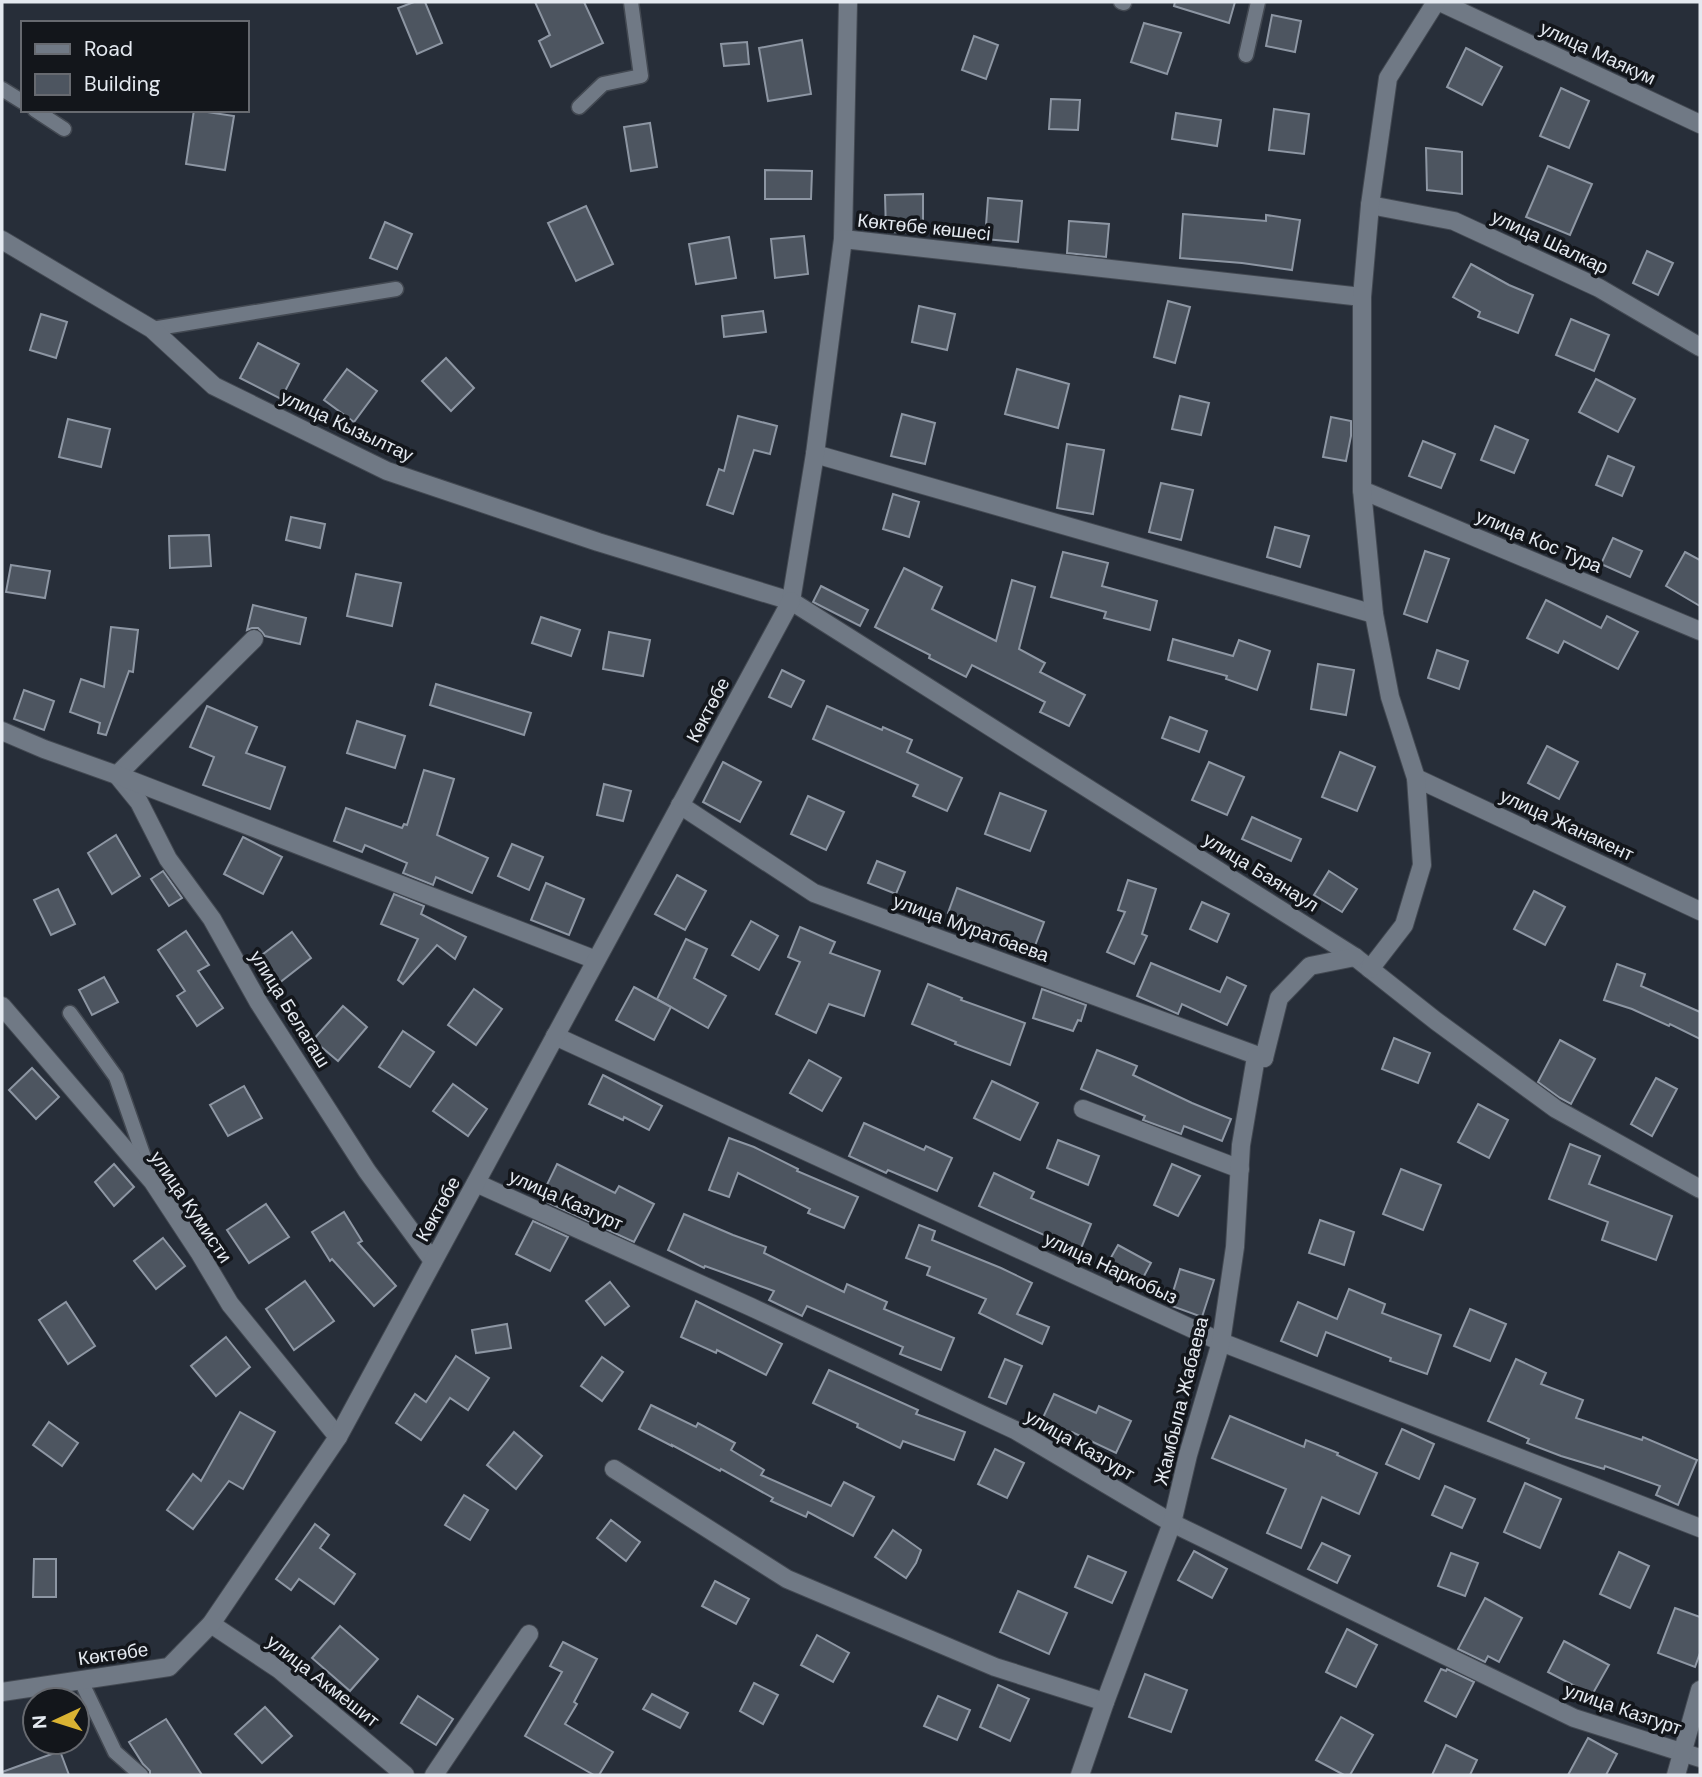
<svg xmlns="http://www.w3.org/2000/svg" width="1702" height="1777" font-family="'DM Sans',sans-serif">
  <rect width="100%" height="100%" fill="#272e39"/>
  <g fill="#4d5560" stroke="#8d96a3" stroke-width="2">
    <polygon points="414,2 425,2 442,43 417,54 398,8"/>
    <polygon points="535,2 584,2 603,43 551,67 539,41 550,35"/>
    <polygon points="1175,2 1235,2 1229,23 1174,6"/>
    <polygon points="1272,15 1301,21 1295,52 1266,46"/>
    <polygon points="1144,23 1181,33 1167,74 1131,62"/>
    <polygon points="974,36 998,45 986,79 962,70"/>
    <polygon points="802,40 811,94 768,101 759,48"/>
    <polygon points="747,42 749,64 724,66 721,44"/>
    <polygon points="1466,48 1502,67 1482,105 1447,87"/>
    <polygon points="1561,88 1589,101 1569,148 1540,136"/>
    <polygon points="1051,99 1080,100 1078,130 1049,129"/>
    <polygon points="1274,109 1309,114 1304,154 1269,150"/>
    <polygon points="194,110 234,116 225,170 186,164"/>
    <polygon points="1176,113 1221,120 1217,146 1172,139"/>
    <polygon points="650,123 657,167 631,171 624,127"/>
    <polygon points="1426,148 1462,152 1462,194 1427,190"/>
    <polygon points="1548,166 1592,184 1570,235 1526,217"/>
    <polygon points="765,170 812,171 811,199 765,199"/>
    <polygon points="923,194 923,233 886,232 885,195"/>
    <polygon points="988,198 1022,201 1018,242 985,239"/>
    <polygon points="586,206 613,264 576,281 548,223"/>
    <polygon points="1183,214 1266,221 1266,215 1300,220 1292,270 1242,263 1180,258"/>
    <polygon points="1069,221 1109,224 1106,257 1067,253"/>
    <polygon points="385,222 412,234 397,269 370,258"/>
    <polygon points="804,236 808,274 775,278 771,239"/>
    <polygon points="729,237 736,278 696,284 689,244"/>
    <polygon points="1647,251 1673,263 1658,295 1633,283"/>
    <polygon points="1471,264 1509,285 1533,295 1518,333 1478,317 1480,312 1453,297"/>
    <polygon points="1168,301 1190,307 1175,363 1154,357"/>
    <polygon points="919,306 955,314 947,350 912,342"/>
    <polygon points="763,311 766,332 724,337 722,316"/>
    <polygon points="41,314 67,322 56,358 30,350"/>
    <polygon points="1571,319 1609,335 1594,371 1556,355"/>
    <polygon points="258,343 299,364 281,399 240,378"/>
    <polygon points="446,358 474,388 451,411 422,381"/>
    <polygon points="347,369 377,391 354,422 324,400"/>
    <polygon points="1017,369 1069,384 1058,428 1005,414"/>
    <polygon points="1596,379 1635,399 1618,432 1579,412"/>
    <polygon points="1180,396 1209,403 1201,435 1172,429"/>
    <polygon points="902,414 935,423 925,464 891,456"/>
    <polygon points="738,416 777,426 770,454 754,450 733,514 707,505 719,469 724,471"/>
    <polygon points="1331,417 1351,421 1351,436 1346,461 1323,457"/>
    <polygon points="68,419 110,429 101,467 59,457"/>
    <polygon points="1495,426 1528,440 1514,473 1481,460"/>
    <polygon points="1423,441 1455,454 1441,488 1409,476"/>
    <polygon points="1067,444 1104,450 1093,514 1057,508"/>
    <polygon points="1608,456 1634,467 1622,496 1596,485"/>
    <polygon points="1161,483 1193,490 1181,540 1149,532"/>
    <polygon points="893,494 919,502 909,537 883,529"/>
    <polygon points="291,517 325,524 320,548 286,540"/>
    <polygon points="1275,527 1309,536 1300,567 1267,557"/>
    <polygon points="209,535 211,566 170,568 169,536"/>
    <polygon points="1613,538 1642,551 1630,577 1601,564"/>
    <polygon points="1425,551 1449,559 1427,622 1404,614"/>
    <polygon points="1063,552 1108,563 1102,586 1157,601 1150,630 1104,618 1106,612 1051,597"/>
    <polygon points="1685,552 1700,560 1700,606 1666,586"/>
    <polygon points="11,565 50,571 45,598 6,592"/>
    <polygon points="904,568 942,587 932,609 996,641 1012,580 1035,587 1019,649 1045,663 1040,672 1085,695 1069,726 1040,712 1045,702 972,665 966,677 929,658 930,655 875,627"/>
    <polygon points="356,574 401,583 392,626 347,616"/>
    <polygon points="821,586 868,610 860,626 813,602"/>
    <polygon points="1546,600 1601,628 1607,616 1638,632 1618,669 1564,641 1558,653 1527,638"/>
    <polygon points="253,605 306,618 300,644 265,636 262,632 258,628 252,628 247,630"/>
    <polygon points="541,617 580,630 571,656 532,643"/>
    <polygon points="111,627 138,630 133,672 129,671 106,735 98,733 100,723 70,712 81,679 104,687"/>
    <polygon points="609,632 650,640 643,676 603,669"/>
    <polygon points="1173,639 1233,656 1239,640 1270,651 1257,690 1226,679 1227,676 1168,660"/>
    <polygon points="1437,650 1468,661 1459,689 1428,678"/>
    <polygon points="1318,664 1354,670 1346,715 1311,709"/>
    <polygon points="782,670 804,681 791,707 769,697"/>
    <polygon points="436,684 531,713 524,735 430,705"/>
    <polygon points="24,690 54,701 44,730 14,719"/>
    <polygon points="207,706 257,727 246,753 285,767 270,809 203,785 214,757 190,747"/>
    <polygon points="827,706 882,730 883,727 912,740 907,752 962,778 947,811 913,796 918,785 813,739"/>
    <polygon points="1170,717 1207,731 1199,752 1162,738"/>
    <polygon points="357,721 405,736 395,768 347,753"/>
    <polygon points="1547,746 1578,762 1559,799 1528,783"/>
    <polygon points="1340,752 1375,767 1357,811 1322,797"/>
    <polygon points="723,762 761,782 740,822 703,802"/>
    <polygon points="1209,762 1244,777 1227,815 1192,800"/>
    <polygon points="424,770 454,779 437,835 488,858 472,893 436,877 433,885 403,873 407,863 365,845 362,852 334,841 346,808 402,828 404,824 407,825"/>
    <polygon points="604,784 631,791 623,821 597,815"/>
    <polygon points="1000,793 1046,811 1030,851 985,834"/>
    <polygon points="808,796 844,812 826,850 791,834"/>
    <polygon points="1252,817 1301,839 1291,861 1242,839"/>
    <polygon points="116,835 140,876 112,894 88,853"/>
    <polygon points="243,837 282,857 263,894 224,874"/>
    <polygon points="512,844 543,857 529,890 498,876"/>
    <polygon points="877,861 905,872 896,894 868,883"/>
    <polygon points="163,871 182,898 169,906 151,879"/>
    <polygon points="1329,871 1357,889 1342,912 1314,895"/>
    <polygon points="677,875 706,891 685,930 655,914"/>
    <polygon points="1128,880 1156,889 1142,934 1147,936 1134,964 1107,952 1125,912 1118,910"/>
    <polygon points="546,883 584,899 569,935 531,920"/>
    <polygon points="957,888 1044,922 1033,951 995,937 997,932 948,913"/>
    <polygon points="58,889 75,924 51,935 34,900"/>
    <polygon points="1534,891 1565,907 1545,945 1514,929"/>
    <polygon points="394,894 424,906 421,914 466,937 455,959 437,945 403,984 398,980 418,939 381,924"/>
    <polygon points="1202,902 1229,914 1217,942 1190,929"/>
    <polygon points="751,921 778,936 759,970 732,955"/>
    <polygon points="800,927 835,942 830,953 880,971 864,1016 829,1004 816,1033 776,1014 800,962 788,957"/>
    <polygon points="186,931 209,965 198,971 223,1008 197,1026 177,996 185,991 158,950"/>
    <polygon points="292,932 311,958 274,987 254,961"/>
    <polygon points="686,939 707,949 694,978 726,996 708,1028 657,999"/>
    <polygon points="1151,963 1220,992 1227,977 1246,986 1227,1025 1182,1004 1178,1014 1137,996"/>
    <polygon points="1617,964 1645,974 1641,986 1700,1012 1700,1039 1670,1024 1669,1026 1632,1009 1604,1000"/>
    <polygon points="104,977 118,1002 92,1015 79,990"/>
    <polygon points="928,984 962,998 961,1000 1025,1023 1010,1065 955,1044 956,1042 912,1024"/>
    <polygon points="634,987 671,1007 654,1040 616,1020"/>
    <polygon points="474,989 502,1009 476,1045 448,1025"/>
    <polygon points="1042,989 1086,1005 1081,1021 1078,1020 1073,1031 1033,1018"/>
    <polygon points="343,1006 367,1027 338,1061 313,1040"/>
    <polygon points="403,1031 434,1052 410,1087 379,1067"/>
    <polygon points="1394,1038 1430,1053 1418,1083 1382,1069"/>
    <polygon points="1560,1040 1595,1059 1571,1104 1560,1098 1538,1082"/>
    <polygon points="1097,1050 1137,1066 1133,1075 1192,1103 1231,1119 1222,1141 1184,1126 1181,1134 1143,1120 1145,1116 1081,1089"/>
    <polygon points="809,1060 841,1078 822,1111 790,1093"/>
    <polygon points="32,1068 59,1097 36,1119 9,1090"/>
    <polygon points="603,1075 662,1106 649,1130 624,1117 623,1120 589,1104"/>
    <polygon points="1656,1078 1677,1089 1652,1136 1631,1124"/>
    <polygon points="992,1081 1038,1103 1020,1140 974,1118"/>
    <polygon points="453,1084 487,1109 468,1136 433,1111"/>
    <polygon points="244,1086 262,1118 228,1136 210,1105"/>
    <polygon points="1478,1104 1508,1120 1489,1158 1458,1142"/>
    <polygon points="864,1123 924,1150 926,1146 952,1158 937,1191 888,1170 886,1173 849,1156"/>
    <polygon points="729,1138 754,1147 798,1169 797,1171 858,1197 844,1228 808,1213 810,1209 738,1173 729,1197 709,1190"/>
    <polygon points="1058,1140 1099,1156 1088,1185 1047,1168"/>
    <polygon points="1570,1144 1600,1156 1589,1184 1672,1216 1656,1260 1602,1240 1608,1222 1549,1199"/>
    <polygon points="114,1164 134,1187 114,1206 95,1182"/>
    <polygon points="557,1164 615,1193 619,1186 654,1204 634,1242 540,1199"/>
    <polygon points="1172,1164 1200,1176 1178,1216 1154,1205"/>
    <polygon points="1401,1169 1441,1185 1423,1230 1383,1214"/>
    <polygon points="994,1173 1034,1192 1031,1198 1091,1224 1080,1251 979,1206"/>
    <polygon points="266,1204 289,1237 249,1263 227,1230"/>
    <polygon points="344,1212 362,1241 358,1243 396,1286 374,1306 332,1259 330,1261 312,1232"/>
    <polygon points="684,1214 733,1235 766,1247 764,1253 844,1292 847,1284 887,1302 884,1309 954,1338 941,1370 900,1354 903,1347 807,1306 802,1316 769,1300 774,1291 705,1266 704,1268 668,1250"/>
    <polygon points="1320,1220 1354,1232 1344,1265 1309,1253"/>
    <polygon points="533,1221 568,1237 550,1271 516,1254"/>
    <polygon points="919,1225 935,1231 932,1240 1001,1268 1032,1283 1017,1314 1049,1327 1042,1344 979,1313 986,1299 927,1275 930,1267 906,1258"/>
    <polygon points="163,1238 185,1266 156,1289 134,1261"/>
    <polygon points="1118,1245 1151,1263 1137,1289 1104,1270"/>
    <polygon points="1180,1269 1214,1280 1202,1317 1169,1305"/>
    <polygon points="305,1281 334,1321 294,1350 266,1309"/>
    <polygon points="610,1282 629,1306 605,1325 586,1301"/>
    <polygon points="1349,1289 1385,1304 1382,1313 1441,1335 1427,1374 1390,1361 1391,1358 1326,1332 1317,1356 1281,1341 1298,1302 1337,1319"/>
    <polygon points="696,1301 782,1344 766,1375 717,1350 716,1353 681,1337"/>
    <polygon points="66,1302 95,1346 68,1364 39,1320"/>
    <polygon points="1470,1309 1506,1324 1490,1361 1454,1346"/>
    <polygon points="507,1324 511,1348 476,1353 472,1330"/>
    <polygon points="226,1337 250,1367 216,1396 191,1366"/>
    <polygon points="456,1356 489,1378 468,1410 450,1398 421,1440 396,1423 415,1394 426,1402"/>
    <polygon points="602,1357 623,1372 602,1401 581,1386"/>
    <polygon points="1005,1359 1022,1366 1006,1404 989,1397"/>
    <polygon points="1516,1359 1546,1373 1541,1384 1583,1400 1576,1418 1642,1440 1643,1437 1697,1460 1678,1505 1656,1495 1660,1486 1605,1466 1604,1469 1561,1456 1527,1443 1529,1439 1488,1421"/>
    <polygon points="829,1370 918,1410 916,1414 965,1432 954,1460 903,1441 900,1448 857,1427 858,1424 813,1403"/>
    <polygon points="1054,1394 1096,1413 1099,1406 1131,1421 1116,1453 1072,1432 1069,1438 1040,1424"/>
    <polygon points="651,1405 696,1427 698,1423 735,1443 731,1450 764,1470 761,1475 831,1506 844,1482 874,1497 853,1536 808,1512 806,1517 771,1501 773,1498 721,1469 720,1471 672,1445 672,1446 639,1429"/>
    <polygon points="240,1412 275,1432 243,1489 229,1481 193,1529 167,1510 193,1474 201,1481"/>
    <polygon points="1230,1416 1304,1447 1306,1440 1338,1453 1337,1455 1377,1473 1359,1514 1322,1497 1301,1548 1267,1533 1286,1489 1212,1458"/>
    <polygon points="49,1422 78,1443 62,1466 33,1445"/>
    <polygon points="1402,1429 1434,1444 1419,1479 1386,1464"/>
    <polygon points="514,1432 542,1456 516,1489 487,1465"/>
    <polygon points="995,1449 1024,1463 1007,1498 978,1484"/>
    <polygon points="1525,1483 1561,1499 1540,1548 1504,1532"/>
    <polygon points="1445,1486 1475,1499 1462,1528 1432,1515"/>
    <polygon points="464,1495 488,1510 470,1540 445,1525"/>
    <polygon points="611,1520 640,1542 626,1561 597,1538"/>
    <polygon points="315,1524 329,1535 320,1548 355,1574 334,1604 299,1579 291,1590 276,1579"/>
    <polygon points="893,1530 921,1550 916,1563 906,1578 875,1557"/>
    <polygon points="1322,1543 1350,1556 1337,1583 1308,1569"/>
    <polygon points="1194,1551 1227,1569 1212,1598 1178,1580"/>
    <polygon points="1619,1552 1649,1566 1630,1608 1600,1594"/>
    <polygon points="1451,1553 1478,1563 1465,1596 1438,1586"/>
    <polygon points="1088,1556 1126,1572 1112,1603 1075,1587"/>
    <polygon points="34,1559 56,1559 56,1597 33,1597"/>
    <polygon points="715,1581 749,1599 736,1624 702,1606"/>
    <polygon points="1018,1591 1067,1613 1049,1654 1000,1632"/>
    <polygon points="1485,1598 1522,1618 1499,1662 1488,1656 1485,1662 1458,1649"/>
    <polygon points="1675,1608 1700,1617 1700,1653 1695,1667 1658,1653"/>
    <polygon points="340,1626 378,1659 350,1691 312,1658"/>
    <polygon points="1347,1629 1377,1645 1356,1687 1326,1672"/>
    <polygon points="817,1635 849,1653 833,1682 801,1665"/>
    <polygon points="1564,1641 1609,1665 1592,1695 1548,1672"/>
    <polygon points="563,1642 597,1659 574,1702 577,1704 565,1724 613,1752 599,1775 594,1775 525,1736 562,1672 550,1666"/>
    <polygon points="1441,1669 1446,1671 1447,1669 1474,1682 1456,1717 1425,1701"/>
    <polygon points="1145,1674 1187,1690 1171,1732 1129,1717"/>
    <polygon points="754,1683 778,1695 763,1724 740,1711"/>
    <polygon points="998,1685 1029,1699 1010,1741 980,1727"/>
    <polygon points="652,1694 688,1713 680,1728 643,1709"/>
    <polygon points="418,1696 453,1719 436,1745 401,1723"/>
    <polygon points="938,1696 970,1710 957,1740 924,1726"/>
    <polygon points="265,1707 292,1736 262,1763 235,1734"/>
    <polygon points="1341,1717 1373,1735 1350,1775 1344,1775 1316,1760"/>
    <polygon points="166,1719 202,1775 150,1775 150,1771 143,1764 129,1742"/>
    <polygon points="1588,1738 1617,1754 1606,1775 1568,1775"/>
    <polygon points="1446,1745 1477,1760 1470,1775 1432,1775"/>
    <polygon points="60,1751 69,1775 2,1775 2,1772"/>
  </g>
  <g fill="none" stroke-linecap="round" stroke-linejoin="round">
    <defs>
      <g id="lane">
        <polyline points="1121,2 1124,3"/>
        <polyline points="1246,55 1258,2"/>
        <polyline points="2,89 23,102"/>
        <polyline points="579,107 603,84 641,76 631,2"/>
        <polyline points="35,110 64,129"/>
        <polyline points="152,329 396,289"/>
        <polyline points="70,1013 116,1077 151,1177"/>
        <polyline points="81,1681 115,1752 141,1775"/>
      </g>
      <g id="street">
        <polyline points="1440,2 1700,124"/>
        <polyline points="1370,205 1454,221 1599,288 1700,347"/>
        <polyline points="843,239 848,2"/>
        <polyline points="2,240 152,329 214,386 387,471 598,542 791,601 1355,957 1436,1021 1556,1109 1700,1189"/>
        <polyline points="815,454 1374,614"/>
        <polyline points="1362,490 1700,631"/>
        <polyline points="791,601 815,454 843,239 1362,297"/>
        <polyline points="254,639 117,775 139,802 168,859 212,919 259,1003 367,1171 433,1261"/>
        <polyline points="2,731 44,749 117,775 596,960"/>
        <polyline points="1416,778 1700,911"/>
        <polyline points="680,805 814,893 1264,1058"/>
        <polyline points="1370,969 1404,925 1422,865 1416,778 1390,697 1374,614 1362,490 1362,297 1370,205 1388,78 1436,2"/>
        <polyline points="2,1006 153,1182 199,1252 230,1304 338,1437"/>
        <polyline points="555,1036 1221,1342 1700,1528"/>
        <polyline points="1083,1109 1240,1169"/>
        <polyline points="476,1183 751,1307 1015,1430 1172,1523 1574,1718 1700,1758"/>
        <polyline points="614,1469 787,1579 995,1667 1105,1702"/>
        <polyline points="211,1624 280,1670 405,1775"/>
        <polyline points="434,1775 529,1634"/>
        <polyline points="1676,1775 1700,1690"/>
      </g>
      <g id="secondary">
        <polyline points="2,1692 169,1667 211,1624 338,1437 791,601"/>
        <polyline points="1080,1775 1105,1702 1172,1523 1188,1455 1221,1342 1235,1247 1241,1145 1256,1057 1264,1058 1279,998 1310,966 1355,957"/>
      </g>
    </defs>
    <use href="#lane" stroke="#434952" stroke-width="17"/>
    <use href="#street" stroke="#434952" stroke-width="20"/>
    <use href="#secondary" stroke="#434952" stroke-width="20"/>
    <use href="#lane" stroke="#707985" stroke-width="14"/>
    <use href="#street" stroke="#707985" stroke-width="18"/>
    <use href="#secondary" stroke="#707985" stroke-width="18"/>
  </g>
  <g text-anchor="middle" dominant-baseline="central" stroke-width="7" stroke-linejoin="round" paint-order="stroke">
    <g font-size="19" fill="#e4e9f0" stroke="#13161b">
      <text transform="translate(1598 53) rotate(25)">улица Маякум</text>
      <text transform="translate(924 227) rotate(6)">Көктөбе көшесі</text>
      <text transform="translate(1550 242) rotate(25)">улица Шалкар</text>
      <text transform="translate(347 426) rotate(25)">улица Кызылтау</text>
      <text transform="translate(1539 541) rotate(23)">улица Кос Тура</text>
      <text transform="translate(708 710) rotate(-62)">Көктөбе</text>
      <text transform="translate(1567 825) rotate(25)">улица Жанакент</text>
      <text transform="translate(1261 872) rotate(32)">улица Баянаул</text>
      <text transform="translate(971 928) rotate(20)">улица Муратбаева</text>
      <text transform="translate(290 1009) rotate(58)">улица Белагаш</text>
      <text transform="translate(566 1200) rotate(24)">улица Казгурт</text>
      <text transform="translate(191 1207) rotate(56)">улица Кумисти</text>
      <text transform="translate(438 1209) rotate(-61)">Көктөбе</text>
      <text transform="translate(1111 1268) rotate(25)">улица Наркобыз</text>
      <text transform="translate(1181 1401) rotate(-76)">Жамбыла Жабаева</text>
      <text transform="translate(1080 1445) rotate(30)">улица Казгурт</text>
      <text transform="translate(113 1654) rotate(-8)">Көктөбе</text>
      <text transform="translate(323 1681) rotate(38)">улица Акмешит</text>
      <text transform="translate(1623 1709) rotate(19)">улица Казгурт</text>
    </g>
  </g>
  <rect width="1702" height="1777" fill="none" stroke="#e4e9f0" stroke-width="7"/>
  <rect x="21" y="21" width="228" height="91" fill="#13161b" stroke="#676a70" stroke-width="2"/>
  <rect x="35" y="44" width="35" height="10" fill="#707985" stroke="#676a70" stroke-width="2"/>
  <text x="84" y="56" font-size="21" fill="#e4e9f0">Road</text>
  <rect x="35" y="74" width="35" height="21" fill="#4d5560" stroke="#676a70" stroke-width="2"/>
  <text x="84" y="91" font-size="21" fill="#e4e9f0">Building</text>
  <g transform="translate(56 1721) rotate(266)"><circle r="33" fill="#13161b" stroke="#676a70" stroke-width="2"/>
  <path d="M0-5L12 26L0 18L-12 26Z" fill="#dab333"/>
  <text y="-10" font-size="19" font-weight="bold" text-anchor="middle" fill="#e4e9f0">N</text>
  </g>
</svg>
